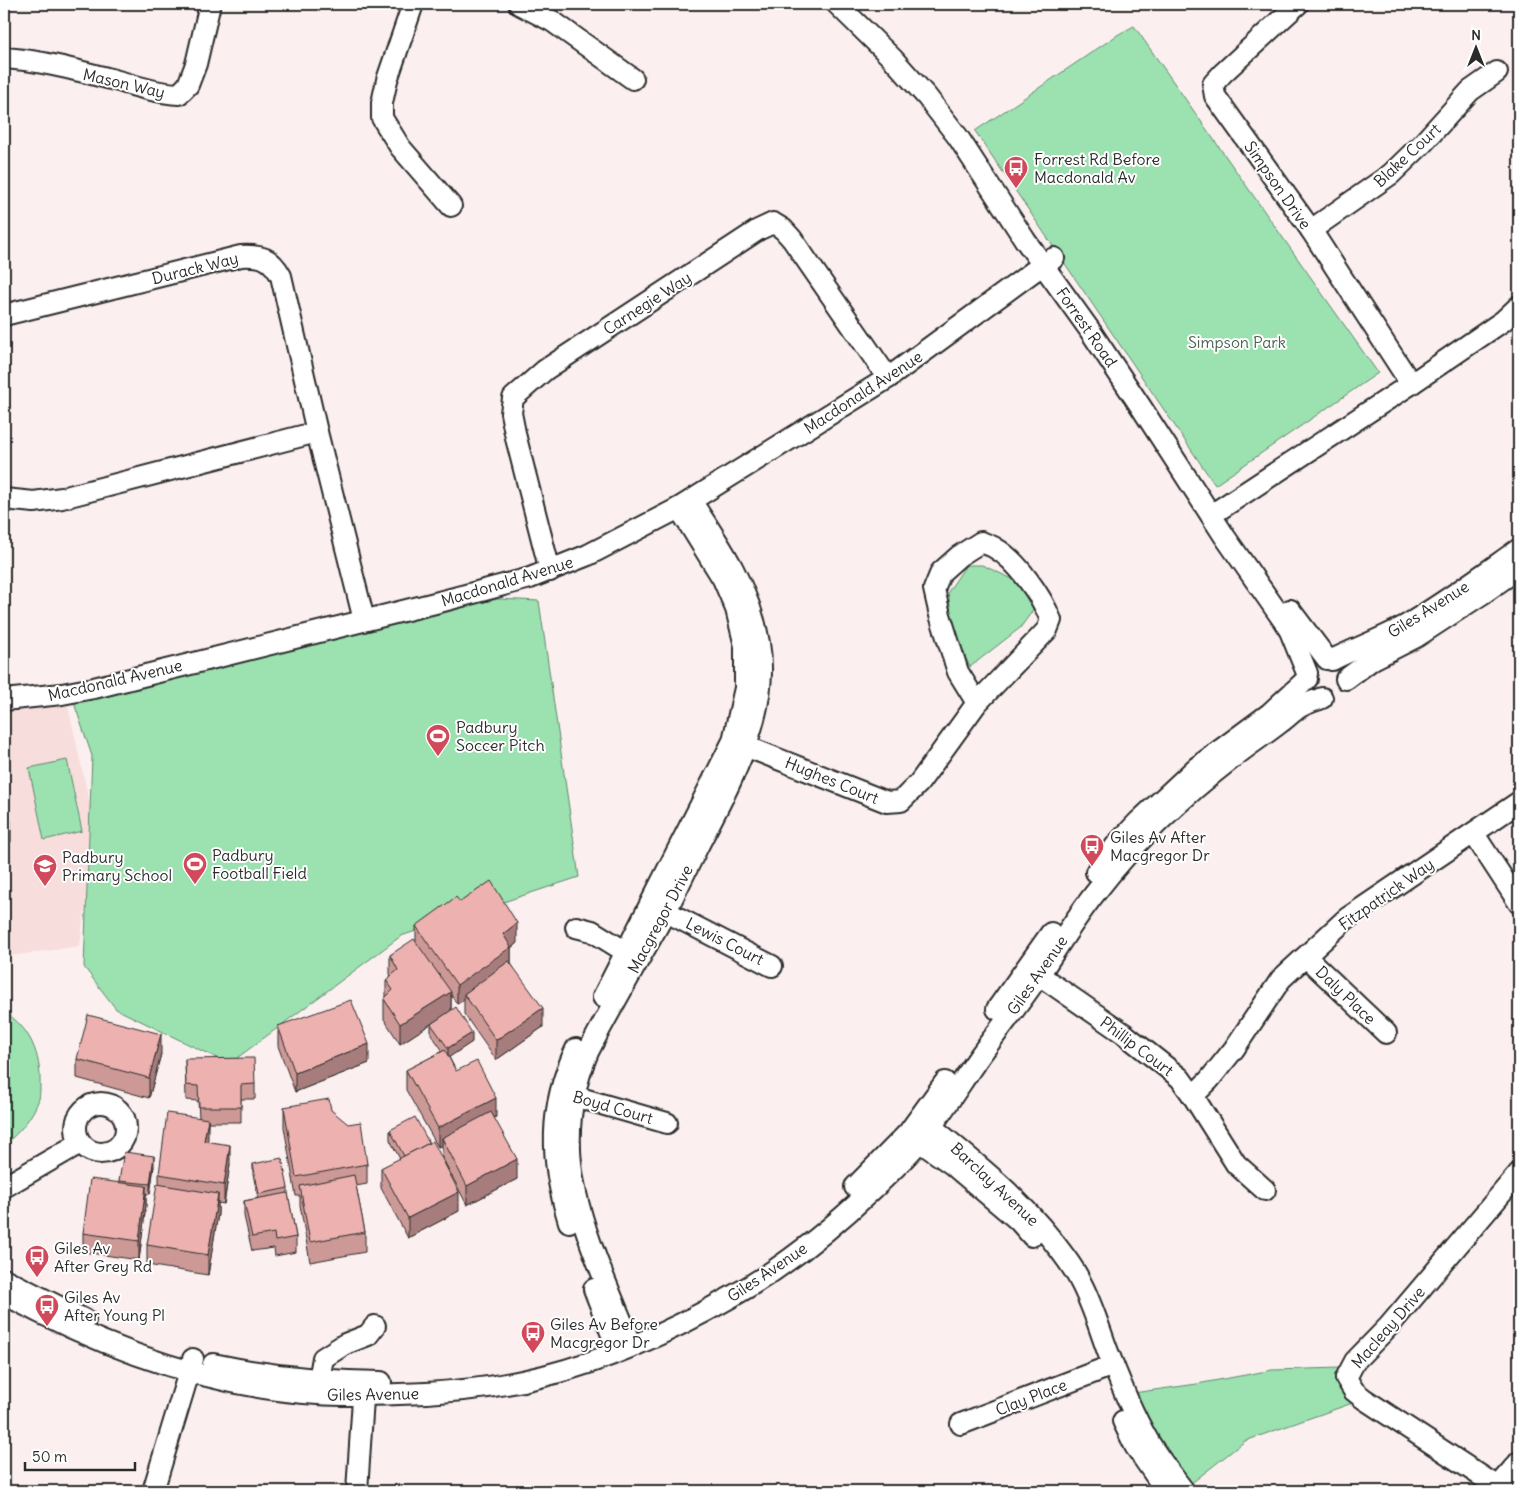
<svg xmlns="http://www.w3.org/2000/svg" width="1523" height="1495" font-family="Delius,sans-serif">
  <rect width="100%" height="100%" fill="#fbf0ef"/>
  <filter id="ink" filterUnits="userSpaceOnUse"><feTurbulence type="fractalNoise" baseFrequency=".02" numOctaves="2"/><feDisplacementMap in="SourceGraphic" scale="10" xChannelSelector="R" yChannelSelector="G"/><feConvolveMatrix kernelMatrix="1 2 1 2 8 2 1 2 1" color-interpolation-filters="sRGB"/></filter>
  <g filter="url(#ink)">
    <polygon fill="#f7dddc" points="68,706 95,827 80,946 4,957 4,707"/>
    <g fill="#9be2b0" stroke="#63866e">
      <polygon points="1134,26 1378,373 1215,485 975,131 1119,34"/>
      <polygon points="966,565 982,565 1045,594 1020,628 970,667 954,635 948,592"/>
      <polygon points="498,599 539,601 579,877 401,936 229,1064 116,1009 84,967 92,756 73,700 252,659 316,637"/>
      <polygon points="67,760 82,831 44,840 29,768"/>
      <path d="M 4,1012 C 30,1027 41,1055 40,1084 C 40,1089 40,1095 39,1099 C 33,1117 18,1134 4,1145 Z"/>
      <polygon points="1341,1368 1364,1399 1245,1441 1184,1489 1133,1393 1197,1384 1272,1370"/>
    </g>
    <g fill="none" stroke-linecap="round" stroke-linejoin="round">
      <defs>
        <g id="minor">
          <polyline points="413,4 387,80 382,103 382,118 400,147 451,206"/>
          <polyline points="519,4 552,21 633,79"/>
          <polyline points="837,4 893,59 927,97 958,137 1025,240 1089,329 1141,407 1225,537 1283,620 1290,631 1307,673"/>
          <polyline points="1298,4 1223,73 1213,84 1215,96 1311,230 1411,384"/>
          <path d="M 4,58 C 39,60 76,70 111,79 C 133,85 155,93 179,94 L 188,85 L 196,64 L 210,4"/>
          <polyline points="1311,230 1391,174 1423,143 1470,91 1497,72"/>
          <path d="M 4,315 L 241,256 C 262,255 271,258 281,276 L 317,432 L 364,620"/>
          <polyline points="4,499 34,502 62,498 317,432"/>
          <polyline points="1211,515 1411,384 1503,321 1519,306"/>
          <polyline points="550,571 516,438 511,413 513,398 545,370 758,230 773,223 783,229 792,239 888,378"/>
          <polyline points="1290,610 1327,659"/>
          <path d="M 1332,660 C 1356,648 1381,639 1405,626 C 1444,603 1482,575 1519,549"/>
          <polyline points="1346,679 1373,659 1416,637 1485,592 1519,568"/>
          <polyline points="4,700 62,694 94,688 443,601 530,578 588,555 679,508 888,378 1034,271 1054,258"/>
          <path d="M 735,742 L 887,802 L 901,801 L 919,783 L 977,703 L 1047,630 L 1051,620 C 1042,597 1017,560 995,548 C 991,545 985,544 981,542 L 959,556 L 941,572 L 934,589 L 940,615 L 958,672 L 977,703"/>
          <polyline points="1474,834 1519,903"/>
          <polyline points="1096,872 1117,844 1139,821 1196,768 1269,714 1307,679"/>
          <polyline points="653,905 772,966"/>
          <polyline points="576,927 592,931 626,952"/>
          <polyline points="1306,957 1386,1033"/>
          <polyline points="1029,968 1123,1033 1180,1078 1193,1096 1236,1164 1265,1190"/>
          <polyline points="603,997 733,741 745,688 745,646 736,609 723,579 679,508"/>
          <polyline points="997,1009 1051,933"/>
          <polyline points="563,1093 667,1123"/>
          <polyline points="1193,1096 1209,1080 1234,1049 1281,979 1346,919 1519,802"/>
          <circle cx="101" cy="1128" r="25"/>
          <path d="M 922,1119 C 968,1157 1015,1193 1052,1240 C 1062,1253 1073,1266 1080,1281 C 1092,1303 1099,1328 1108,1352 C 1120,1382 1132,1413 1149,1442 C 1159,1459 1172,1475 1184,1491"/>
          <polyline points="909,1134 953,1165 1018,1220 1032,1236"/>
          <polyline points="4,1187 80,1143"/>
          <polyline points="855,1187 908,1133 945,1082"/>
          <path d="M 569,1222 C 550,1161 548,1108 576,1049"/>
          <polyline points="4,1279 85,1320"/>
          <polyline points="594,1289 618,1350"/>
          <path d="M 4,1294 C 101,1347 207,1387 318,1394 C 345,1396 372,1395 399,1394 C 448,1393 497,1388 544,1376 C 607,1360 674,1330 731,1297 C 783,1268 829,1231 872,1190 C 890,1173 908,1156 923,1137 C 943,1112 960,1084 979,1057 C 999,1029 1022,1001 1041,972 C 1059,945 1076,917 1096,892 C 1136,840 1183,796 1235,756 C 1250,744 1266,734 1281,722 C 1287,718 1293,711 1300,707 C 1306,703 1315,701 1322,698"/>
          <path d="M 632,1345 C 622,1323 613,1300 604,1278 C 572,1201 554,1132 588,1052 C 612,1005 639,960 665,913 C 676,891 687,868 698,846 C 729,785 771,714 759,643 C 750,589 721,546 691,501"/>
          <path d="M 213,1364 C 269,1376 324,1381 381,1382"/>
          <polyline points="319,1380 323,1358 345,1344 368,1335 375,1326"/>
          <polyline points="1123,1421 1135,1446 1166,1491"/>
          <polyline points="961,1424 1113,1365"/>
          <polyline points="1497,1487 1519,1462"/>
          <polyline points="153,1491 193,1359"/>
          <polyline points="357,1491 364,1383"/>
          <polyline points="1504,1491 1364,1399 1354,1391 1346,1378 1355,1361 1389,1326 1519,1173"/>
        </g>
      </defs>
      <use href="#minor" stroke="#2b2b2b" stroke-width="24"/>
      <use href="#minor" stroke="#fff" stroke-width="20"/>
    </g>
    <g fill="#cc9997" stroke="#2b2b2b">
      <polygon points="460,902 517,943 511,948 511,963 543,1027 496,1060 464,1014 464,1000 457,1004 451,995 451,1011 472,1042 449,1057 456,1071 496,1117 494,1118 517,1179 467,1205 442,1157 442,1145 438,1147 406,1090 406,1070 443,1051 431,1034 431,1024 435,1021 400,1044 384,1019 384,999 386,998 386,980 391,976 390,974 390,955 416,941 416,926"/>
      <polygon points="278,1026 369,1063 295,1092 278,1046"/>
      <polygon points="161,1054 149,1098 77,1078 77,1059"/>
      <polygon points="185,1059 255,1084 255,1099 241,1099 241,1122 208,1122 207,1141 230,1164 224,1204 218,1203 218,1214 208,1275 147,1265 147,1245 159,1185 159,1174 199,1118 198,1101 186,1100"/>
      <polygon points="284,1107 331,1110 367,1164 367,1184 356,1186 365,1232 365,1252 310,1262 300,1205 300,1196 296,1196 284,1127"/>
      <polygon points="390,1130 459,1211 408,1238 381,1188 381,1168 400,1159 390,1140"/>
      <polygon points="253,1164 288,1188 288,1194 296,1237 296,1252 275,1256 274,1248 252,1251 244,1216 244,1201 258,1198 253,1174"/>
      <polygon points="154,1166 150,1194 146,1194 146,1205 139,1260 83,1252 83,1233 119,1182 119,1181"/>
    </g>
    <g fill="#a67d7b" stroke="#2b2b2b">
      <polygon points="11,822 11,842 4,843 4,824"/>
      <polygon points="517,923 517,943 511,948 511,966 464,994 464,1000 457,1004 457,985 503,934"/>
      <polygon points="451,992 451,1011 400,1044 400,1024"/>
      <polygon points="543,1008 543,1027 496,1060 496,1040"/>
      <polygon points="472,1033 472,1042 448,1058 448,1048"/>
      <polygon points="161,1034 161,1054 149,1098 149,1078"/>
      <polygon points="369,1044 369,1063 295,1092 295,1073"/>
      <polygon points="496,1098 496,1117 445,1144 442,1138 442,1145 438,1147 438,1128"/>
      <polygon points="208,1119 208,1139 204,1160 204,1141"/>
      <polygon points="230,1145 230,1164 224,1204 224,1185"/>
      <polygon points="154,1156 154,1166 150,1194 150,1184"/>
      <polygon points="517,1159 517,1179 467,1205 467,1186"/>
      <polygon points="146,1186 146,1205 139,1260 139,1241"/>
      <polygon points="459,1192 459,1211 408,1238 408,1218"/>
      <polygon points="218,1194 218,1214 208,1275 208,1255"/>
    </g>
    <g fill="#edb2b0" stroke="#2b2b2b">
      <polygon points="4,790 11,822 4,824"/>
      <polygon points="491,881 517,923 503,934 511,947 457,985 416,926 456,897 460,902"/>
      <polygon points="414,939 451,992 400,1024 384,999 393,990 386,980 398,970 390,955"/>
      <polygon points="509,961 543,1008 496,1040 464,994"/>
      <polygon points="351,1000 369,1044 295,1073 278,1026"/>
      <polygon points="456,1007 472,1033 448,1048 431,1024"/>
      <polygon points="88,1015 161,1034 149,1078 77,1059"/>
      <polygon points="445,1050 456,1071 477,1061 496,1098 438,1128 406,1070"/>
      <polygon points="254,1058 255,1084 241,1085 241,1107 199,1107 198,1086 186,1085 185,1059"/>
      <polygon points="329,1099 331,1110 348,1124 361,1122 367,1164 296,1177 284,1107"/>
      <polygon points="491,1112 517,1159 467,1186 442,1138"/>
      <polygon points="167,1113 208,1119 204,1141 230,1145 224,1185 159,1174"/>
      <polygon points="415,1117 429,1143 404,1156 390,1130"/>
      <polygon points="433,1141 459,1192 408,1218 381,1168"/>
      <polygon points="124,1152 154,1156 150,1184 119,1181"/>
      <polygon points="282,1158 288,1188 259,1194 253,1164"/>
      <polygon points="354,1175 365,1232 310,1242 300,1186"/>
      <polygon points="90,1179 146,1186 139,1241 83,1233"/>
      <polygon points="157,1184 218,1194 208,1255 147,1245"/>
      <polygon points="288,1193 296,1237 275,1241 274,1233 252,1237 244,1201"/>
    </g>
  </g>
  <defs>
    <symbol id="bus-pin" viewBox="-11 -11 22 30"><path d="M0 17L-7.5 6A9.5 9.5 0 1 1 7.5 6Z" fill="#d1495b" stroke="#fff"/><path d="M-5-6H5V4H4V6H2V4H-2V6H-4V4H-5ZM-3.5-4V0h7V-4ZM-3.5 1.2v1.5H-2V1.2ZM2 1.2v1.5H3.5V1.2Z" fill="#fff"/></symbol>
    <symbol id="stadium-pin" viewBox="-11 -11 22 30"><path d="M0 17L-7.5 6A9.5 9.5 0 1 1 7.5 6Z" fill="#d1495b" stroke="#fff"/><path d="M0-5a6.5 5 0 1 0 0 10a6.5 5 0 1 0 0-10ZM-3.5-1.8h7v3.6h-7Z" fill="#fff"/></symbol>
    <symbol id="school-pin" viewBox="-11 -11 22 30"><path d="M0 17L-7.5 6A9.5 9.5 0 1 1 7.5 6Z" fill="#d1495b" stroke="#fff"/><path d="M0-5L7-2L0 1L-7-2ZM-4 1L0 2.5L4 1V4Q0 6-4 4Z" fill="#fff"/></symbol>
  </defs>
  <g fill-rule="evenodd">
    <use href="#bus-pin" x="1002" y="154" width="28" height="38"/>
    <use href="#stadium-pin" x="424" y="722" width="28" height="38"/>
    <use href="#bus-pin" x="1078" y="832" width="28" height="38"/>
    <use href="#stadium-pin" x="181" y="850" width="28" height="38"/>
    <use href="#school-pin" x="31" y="852" width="28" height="38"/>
    <use href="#bus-pin" x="23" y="1243" width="28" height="38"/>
    <use href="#bus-pin" x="33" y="1292" width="28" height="38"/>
    <use href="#bus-pin" x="519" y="1319" width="28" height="38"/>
  </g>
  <g text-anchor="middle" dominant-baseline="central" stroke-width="4" stroke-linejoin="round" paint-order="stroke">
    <g font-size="16" fill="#2b2b2b" stroke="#fff">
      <text transform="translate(124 83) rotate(13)">Mason Way</text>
      <text transform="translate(1407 155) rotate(-43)">Blake Court</text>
      <text transform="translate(1278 185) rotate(55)">Simpson Drive</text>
      <text transform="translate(195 268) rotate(-14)">Durack Way</text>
      <text transform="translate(647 303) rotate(-33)">Carnegie Way</text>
      <text transform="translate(1087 327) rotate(55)">Forrest Road</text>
      <text transform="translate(863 392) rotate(-33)">Macdonald Avenue</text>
      <text transform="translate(507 581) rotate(-17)">Macdonald Avenue</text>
      <text transform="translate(1428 609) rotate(-32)">Giles Avenue</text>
      <text transform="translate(115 680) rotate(-13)">Macdonald Avenue</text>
      <text transform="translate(832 780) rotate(22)">Hughes Court</text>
      <text transform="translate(1386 894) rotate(-35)">Fitzpatrick Way</text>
      <text transform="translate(660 919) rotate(-62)">Macgregor Drive</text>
      <text transform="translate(725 941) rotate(27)">Lewis Court</text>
      <text transform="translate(1037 975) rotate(-55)">Giles Avenue</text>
      <text transform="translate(1346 995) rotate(44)">Daly Place</text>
      <text transform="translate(1137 1046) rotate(37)">Phillip Court</text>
      <text transform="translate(613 1107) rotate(16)">Boyd Court</text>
      <text transform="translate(995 1184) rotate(43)">Barclay Avenue</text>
      <text transform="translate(767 1272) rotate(-34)">Giles Avenue</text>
      <text transform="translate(1388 1327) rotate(-49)">Macleay Drive</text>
      <text transform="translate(373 1394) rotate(-1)">Giles Avenue</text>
      <text transform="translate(1031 1397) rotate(-21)">Clay Place</text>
    </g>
    <g font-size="16" fill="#2b2b2b" stroke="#fff" text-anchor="start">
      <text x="1034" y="159">Forrest Rd Before<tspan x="1034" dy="18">Macdonald Av</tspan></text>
      <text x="456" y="727">Padbury<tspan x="456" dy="18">Soccer Pitch</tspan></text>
      <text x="1110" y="837">Giles Av After<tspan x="1110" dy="18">Macgregor Dr</tspan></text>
      <text x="212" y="855">Padbury<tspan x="212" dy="18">Football Field</tspan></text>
      <text x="62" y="857">Padbury<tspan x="62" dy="18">Primary School</tspan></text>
      <text x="54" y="1248">Giles Av<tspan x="54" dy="18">After Grey Rd</tspan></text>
      <text x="64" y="1297">Giles Av<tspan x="64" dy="18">After Young Pl</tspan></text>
      <text x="550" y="1324">Giles Av Before<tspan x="550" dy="18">Macgregor Dr</tspan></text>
    </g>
    <g font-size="16" fill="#4d6253" stroke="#fff">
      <text x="1237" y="342">Simpson Park</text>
    </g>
  </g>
  <rect width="1523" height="1495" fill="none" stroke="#fff" stroke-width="20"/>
  <rect x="10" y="10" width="1503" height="1475" fill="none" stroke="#2b2b2b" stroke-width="2" filter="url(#ink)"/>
  <g transform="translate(1476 48)" stroke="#ffffff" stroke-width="4" paint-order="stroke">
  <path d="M0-4L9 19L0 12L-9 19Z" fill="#2b2b2b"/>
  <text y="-8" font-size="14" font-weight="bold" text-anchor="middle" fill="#2b2b2b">N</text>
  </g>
  <path d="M25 1462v8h110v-8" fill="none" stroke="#2b2b2b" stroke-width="2.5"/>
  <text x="32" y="1462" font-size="15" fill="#2b2b2b" stroke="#ffffff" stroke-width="4" paint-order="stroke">50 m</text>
</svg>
